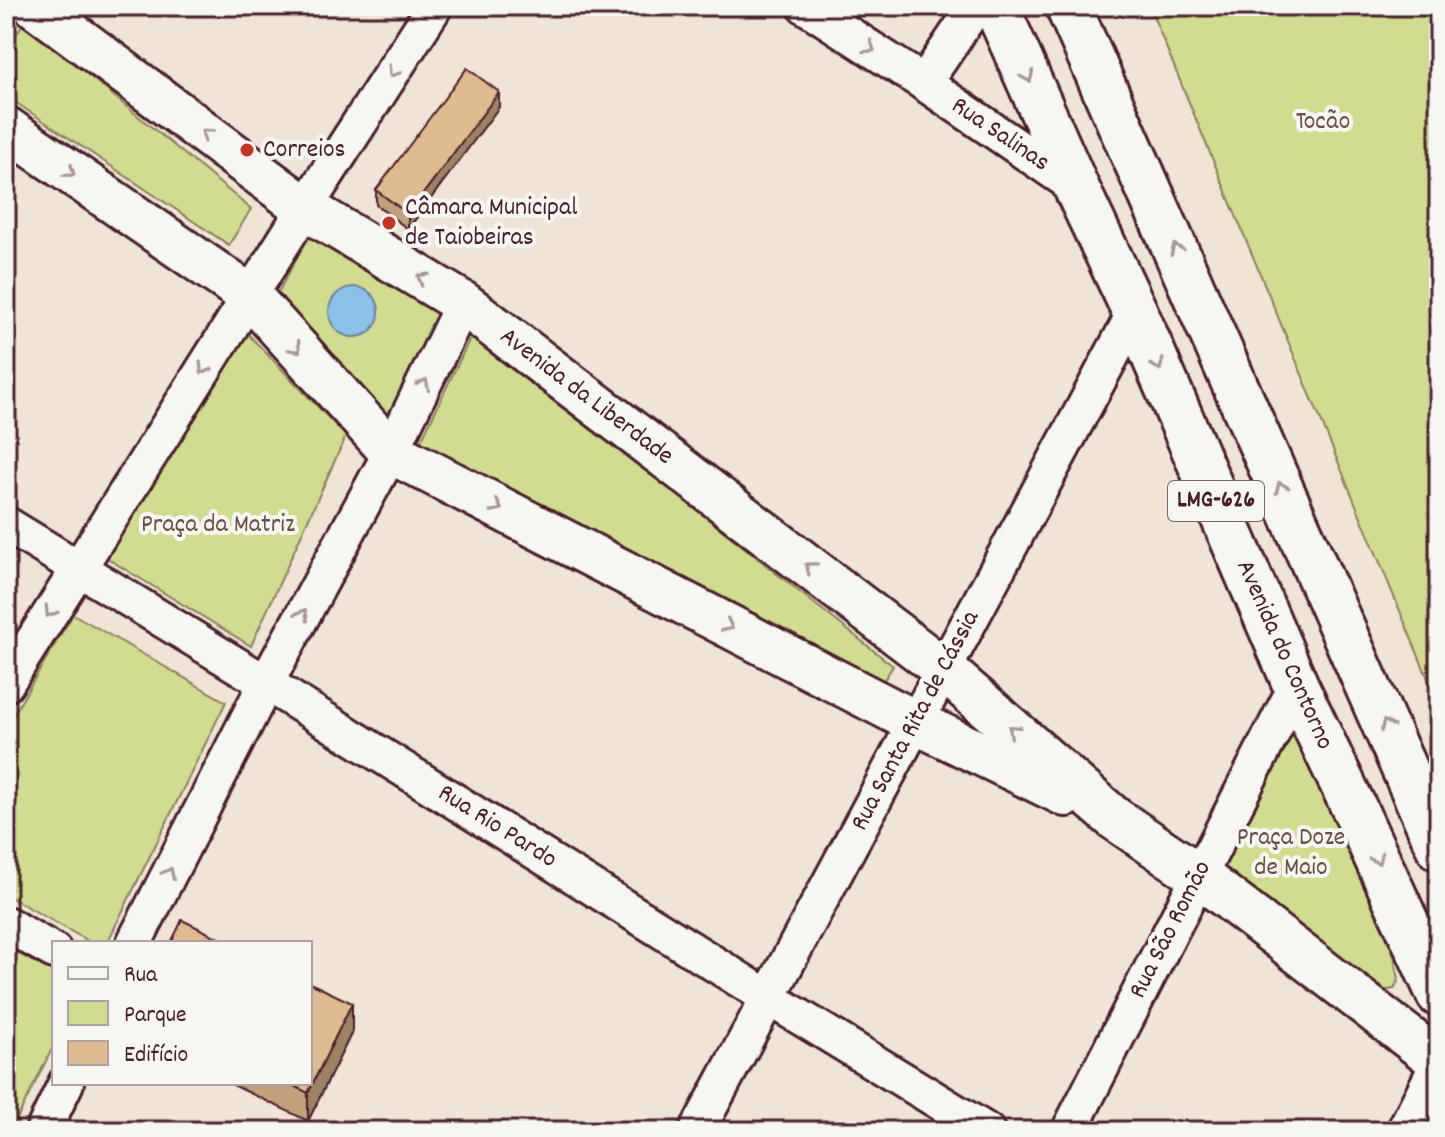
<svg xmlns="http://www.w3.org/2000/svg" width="1445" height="1137" font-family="Dekko,sans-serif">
  <rect width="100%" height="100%" fill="#efe4d5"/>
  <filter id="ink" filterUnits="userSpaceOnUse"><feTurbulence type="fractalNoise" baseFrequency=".0125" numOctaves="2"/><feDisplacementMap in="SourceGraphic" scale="16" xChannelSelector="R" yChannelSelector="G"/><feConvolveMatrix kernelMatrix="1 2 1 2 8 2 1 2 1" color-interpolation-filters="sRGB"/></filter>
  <g filter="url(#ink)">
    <g fill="#d1dc8f" stroke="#8e7e5d" stroke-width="2">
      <polygon points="1149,6 1439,6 1439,705"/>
      <polygon points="24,22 251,209 229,245 6,96 6,50"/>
      <polygon points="309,235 445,311 393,423 275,298"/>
      <polygon points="245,331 346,436 251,646 105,557"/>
      <polygon points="473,332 893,666 880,686 418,447"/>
      <polygon points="73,614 226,702 107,943 92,943 6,895 6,727"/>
      <polygon points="1295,729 1393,952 1399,979 1394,989 1382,991 1222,867"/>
      <polygon points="6,947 54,972 54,1045 11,1131 6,1131"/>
    </g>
    <circle fill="#8ac2e9" stroke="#70819d" stroke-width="2" cx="354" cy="312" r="25"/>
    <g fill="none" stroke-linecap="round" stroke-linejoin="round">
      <defs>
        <g id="minor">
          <polyline points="805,6 924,83 1076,187"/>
          <polyline points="924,83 976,6"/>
          <polyline points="6,524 266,683 769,998 987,1131"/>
          <polyline points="6,684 305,208 435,6"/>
          <polyline points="6,924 54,951"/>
          <polyline points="134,943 266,683 391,452 463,303"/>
          <polyline points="43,1131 66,1083"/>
          <polyline points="697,1131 1135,312"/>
          <polyline points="1069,1131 1296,686"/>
          <polyline points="1404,1131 1439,1062"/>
        </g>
        <g id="tertiary">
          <polyline points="35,6 305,208 463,303 943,669 1114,818 1198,875 1439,1061"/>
          <polyline points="6,128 250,296 391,452 915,722 1066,795"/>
        </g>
        <g id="primary">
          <polyline points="996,6 1076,187 1135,312 1296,686 1355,810 1439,994"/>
          <polyline points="1068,6 1439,848"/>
        </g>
      </defs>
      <use href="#minor" stroke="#4a1f2b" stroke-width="40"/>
      <use href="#tertiary" stroke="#4a1f2b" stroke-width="48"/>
      <use href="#primary" stroke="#4a1f2b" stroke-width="50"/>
      <use href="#minor" stroke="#f6f6f2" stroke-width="34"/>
      <use href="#tertiary" stroke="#f6f6f2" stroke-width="42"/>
      <use href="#primary" stroke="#f6f6f2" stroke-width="44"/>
    </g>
    <g fill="#c0a17c" stroke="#4a1f2b" stroke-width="2">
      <polygon points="499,107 408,229 376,205 376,190"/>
      <polygon points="352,1032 308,1121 229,1083 310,1083"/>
    </g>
    <g fill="#9c8365" stroke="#4a1f2b" stroke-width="2">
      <polygon points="499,92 499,107 408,229 408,214"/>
      <polygon points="352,1003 352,1032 308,1121 308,1093"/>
    </g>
    <g fill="#dfbb90" stroke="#4a1f2b" stroke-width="2">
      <polygon points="467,68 499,92 408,214 376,190"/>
      <polygon points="182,920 229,943 171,943"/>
      <polygon points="310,983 352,1003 308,1093 288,1083 310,1083"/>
    </g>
    <defs><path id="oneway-chevron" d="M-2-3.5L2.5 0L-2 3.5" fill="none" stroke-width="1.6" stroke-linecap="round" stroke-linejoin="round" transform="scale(2)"/></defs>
    <g stroke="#a99598">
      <use href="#oneway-chevron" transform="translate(870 48) rotate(33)"/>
      <use href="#oneway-chevron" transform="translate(393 72) rotate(123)"/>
      <use href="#oneway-chevron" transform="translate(1028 77) rotate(66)"/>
      <use href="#oneway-chevron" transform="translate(206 134) rotate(-143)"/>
      <use href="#oneway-chevron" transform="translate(70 172) rotate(35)"/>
      <use href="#oneway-chevron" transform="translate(1176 249) rotate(-114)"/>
      <use href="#oneway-chevron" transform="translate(422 278) rotate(-149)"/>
      <use href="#oneway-chevron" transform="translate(296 348) rotate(48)"/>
      <use href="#oneway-chevron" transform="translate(1158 365) rotate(67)"/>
      <use href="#oneway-chevron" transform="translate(204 369) rotate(122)"/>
      <use href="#oneway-chevron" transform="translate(424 384) rotate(-64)"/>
      <use href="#oneway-chevron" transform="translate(1281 487) rotate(-114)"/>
      <use href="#oneway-chevron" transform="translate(497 507) rotate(27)"/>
      <use href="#oneway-chevron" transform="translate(810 567) rotate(-143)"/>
      <use href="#oneway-chevron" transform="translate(50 612) rotate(122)"/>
      <use href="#oneway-chevron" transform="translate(303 614) rotate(-62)"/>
      <use href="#oneway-chevron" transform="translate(728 626) rotate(27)"/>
      <use href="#oneway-chevron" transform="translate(1386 725) rotate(-114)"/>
      <use href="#oneway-chevron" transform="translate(1013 730) rotate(-139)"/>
      <use href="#oneway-chevron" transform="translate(1377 859) rotate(65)"/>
      <use href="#oneway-chevron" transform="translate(169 873) rotate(-63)"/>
    </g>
  </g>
  <g fill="#c8321e" stroke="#f6f6f2" stroke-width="3">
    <circle cx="247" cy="150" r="8"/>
    <circle cx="389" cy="223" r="8"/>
  </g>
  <g text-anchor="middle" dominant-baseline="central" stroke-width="8" stroke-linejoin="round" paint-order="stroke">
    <rect fill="#f6f6f2" stroke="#7e6067" stroke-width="2" x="1168" y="481" width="96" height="40" rx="6"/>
    <g font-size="24" font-weight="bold" fill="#4a1f2b">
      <text x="1216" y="501">LMG-626</text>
    </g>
    <g font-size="26" fill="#6c4e44" stroke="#f6f6f2">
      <text x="1323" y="122">Tocão</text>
      <text x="218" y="525">Praça da Matriz</text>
      <text x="1291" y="838">Praça Doze<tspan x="1291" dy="30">de Maio</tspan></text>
    </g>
    <g font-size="26" fill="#4a1f2b" stroke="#f6f6f2">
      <text transform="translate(1000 135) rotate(34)">Rua Salinas</text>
      <text transform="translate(586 397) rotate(37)">Avenida da Liberdade</text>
      <text transform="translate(1284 655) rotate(66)">Avenida do Contorno</text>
      <text transform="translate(916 721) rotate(-62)">Rua Santa Rita de Cássia</text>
      <text transform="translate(497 827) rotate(32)">Rua Rio Pardo</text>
      <text transform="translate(1171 930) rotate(-63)">Rua São Romão</text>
    </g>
    <g font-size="26" fill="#4a1f2b" stroke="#f6f6f2" text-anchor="start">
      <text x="263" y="150">Correios</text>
      <text x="405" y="208">Câmara Municipal<tspan x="405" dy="30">de Taiobeiras</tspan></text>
    </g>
  </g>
  <rect width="1445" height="1137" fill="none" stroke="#f6f6f2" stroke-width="32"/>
  <rect x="16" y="16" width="1413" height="1105" fill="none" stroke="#4a1f2b" stroke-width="3" filter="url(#ink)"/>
  <rect x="52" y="941" width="260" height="144" fill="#f6f6f2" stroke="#b1a0a2" stroke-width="2"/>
  <rect x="68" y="967" width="40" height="12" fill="#f6f6f2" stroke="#b1a0a2" stroke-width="2"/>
  <text x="124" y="981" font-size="24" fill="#4a1f2b">Rua</text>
  <rect x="68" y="1001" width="40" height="24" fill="#d1dc8f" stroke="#b1a0a2" stroke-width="2"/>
  <text x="124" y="1021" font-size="24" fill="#4a1f2b">Parque</text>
  <rect x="68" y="1041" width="40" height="24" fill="#dfbb90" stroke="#b1a0a2" stroke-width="2"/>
  <text x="124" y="1061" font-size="24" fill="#4a1f2b">Edifício</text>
</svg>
